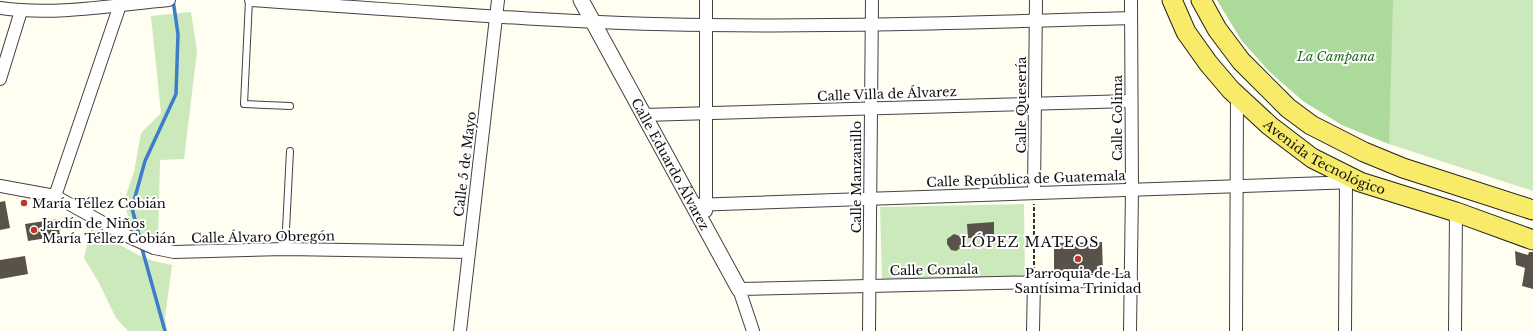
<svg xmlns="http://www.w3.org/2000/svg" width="1533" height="331" font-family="'Libre Baskerville',serif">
  <rect width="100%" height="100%" fill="#fffef1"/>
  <g fill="#cbe9ba">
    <polygon points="1217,0 1533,0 1533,191 1389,144 1342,125 1303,101 1269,71 1242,41"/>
    <polygon points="191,12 197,51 184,159 160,160 158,241 147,240 128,232 130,225 124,201 134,172 141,133 161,113 151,16"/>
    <polygon points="1024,204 1025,277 882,279 880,207"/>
    <polygon points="91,228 138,255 153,261 172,265 165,318 167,331 128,331 116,318 99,283 84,258"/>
  </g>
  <polygon fill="#acda9a" points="1217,0 1393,0 1389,144 1342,125 1303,101 1269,71 1242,41"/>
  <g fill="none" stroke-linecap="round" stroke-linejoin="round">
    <g stroke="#3e7ccc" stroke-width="3.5">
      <polyline points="140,239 132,208 145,161 176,94 178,34 173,0"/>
      <polyline points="141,245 165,331"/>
    </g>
  </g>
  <g fill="#58524b">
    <polygon points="5,201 10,228 0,230 0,202"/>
    <polygon points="58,219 60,236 28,241 25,224"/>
    <polygon points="994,222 994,237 968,238 967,224"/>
    <polygon points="954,234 965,238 963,246 956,251 951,250 947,244 947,239"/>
    <polygon points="1102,242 1103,273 1054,274 1054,243"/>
    <polygon points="1515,251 1528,255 1529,252 1533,252 1533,289 1522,286 1525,268 1516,265"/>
    <polygon points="25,256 28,274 0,279 0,260"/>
  </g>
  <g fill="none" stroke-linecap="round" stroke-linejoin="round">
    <defs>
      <g id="service">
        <polyline points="249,0 244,104 290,106"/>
        <polyline points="285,249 290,151"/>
      </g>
      <g id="minor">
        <path d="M 251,0 C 403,10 554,23 706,25 C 848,27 989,22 1131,18"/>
        <polyline points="706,0 706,211"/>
        <path d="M 0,8 C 56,16 114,5 169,0"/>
        <polyline points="0,79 21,11"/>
        <polyline points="644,115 1131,101"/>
        <polyline points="0,186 55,196 125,235 154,248 174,252 285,249 469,252"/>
        <polyline points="1034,193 1036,0"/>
        <polyline points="55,196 120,5"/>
        <polyline points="693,205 1355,182"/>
        <polyline points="460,331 498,0"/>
        <polyline points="753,331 739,289 1131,280"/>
        <polyline points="869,331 872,0"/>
        <polyline points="1033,331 1034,282"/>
        <polyline points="1130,331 1132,190 1131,0"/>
        <polyline points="1236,331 1237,97"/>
        <polyline points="1345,331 1346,183"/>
        <polyline points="1455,331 1456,212"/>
      </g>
      <g id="tertiary">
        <path id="s1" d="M 581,0 L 739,289"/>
      </g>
      <g id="primary">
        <path id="s2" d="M 1172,0 L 1186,32 L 1208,63 L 1231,90 L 1270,126 L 1312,158 L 1360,182 L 1456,212 L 1533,240"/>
        <polyline points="1201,0 1217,29 1241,61 1288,108 1311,125 1364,152 1403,168 1533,210"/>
      </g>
    </defs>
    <use href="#service" stroke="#424242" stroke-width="8"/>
    <use href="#minor" stroke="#424242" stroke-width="14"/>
    <use href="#tertiary" stroke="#424242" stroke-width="17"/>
    <use href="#primary" stroke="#202020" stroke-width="21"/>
    <polyline stroke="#313131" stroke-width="2" stroke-dasharray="4 2" stroke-linecap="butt" points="1034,271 1034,204"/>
    <use href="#service" stroke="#fff" stroke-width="6"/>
    <use href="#minor" stroke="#fff" stroke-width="12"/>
    <use href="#tertiary" stroke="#fff" stroke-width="15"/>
    <use href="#primary" stroke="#f7eb69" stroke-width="19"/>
  </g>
  <g fill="#be3827" stroke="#fff" stroke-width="1.5">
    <circle cx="24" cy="203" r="4"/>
    <circle cx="34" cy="230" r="4"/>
    <circle cx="1078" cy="259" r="4"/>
  </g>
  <g text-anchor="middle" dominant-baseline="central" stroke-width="4" stroke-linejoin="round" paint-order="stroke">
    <g font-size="13" font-style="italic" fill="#22671f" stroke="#fff">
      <text x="1336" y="56">La Campana</text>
    </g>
    <g font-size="13" fill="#0f0f0f" stroke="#fff">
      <text transform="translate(887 94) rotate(-2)">Calle Villa de Álvarez</text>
      <text transform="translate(1021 105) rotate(-90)">Calle Quesería</text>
      <text transform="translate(1117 118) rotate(-90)">Calle Colima</text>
      <text stroke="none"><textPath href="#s2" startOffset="225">Avenida Tecnológico</textPath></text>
      <text transform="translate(465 164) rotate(-83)">Calle 5 de Mayo</text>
      <text stroke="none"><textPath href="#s1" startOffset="187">Calle Eduardo Álvarez</textPath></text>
      <text transform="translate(856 177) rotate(-90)">Calle Manzanillo</text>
      <text transform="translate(1026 179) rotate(-2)">Calle República de Guatemala</text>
      <text transform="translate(263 237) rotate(-1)">Calle Álvaro Obregón</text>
      <text transform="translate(934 270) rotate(-1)">Calle Comala</text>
    </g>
    <g font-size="13" fill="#0f0f0f" stroke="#fff" text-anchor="start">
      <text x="32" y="203">María Téllez Cobián</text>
      <text x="42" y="223">Jardín de Niños<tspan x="42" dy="15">María Téllez Cobián</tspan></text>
      <text x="1078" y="273" text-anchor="middle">Parroquia de La<tspan x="1078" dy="15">Santísima Trinidad</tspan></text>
    </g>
    <g font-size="14" letter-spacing="1" fill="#0f0f0f" stroke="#fff">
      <text x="1030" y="242">LÓPEZ MATEOS</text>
    </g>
  </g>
</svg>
